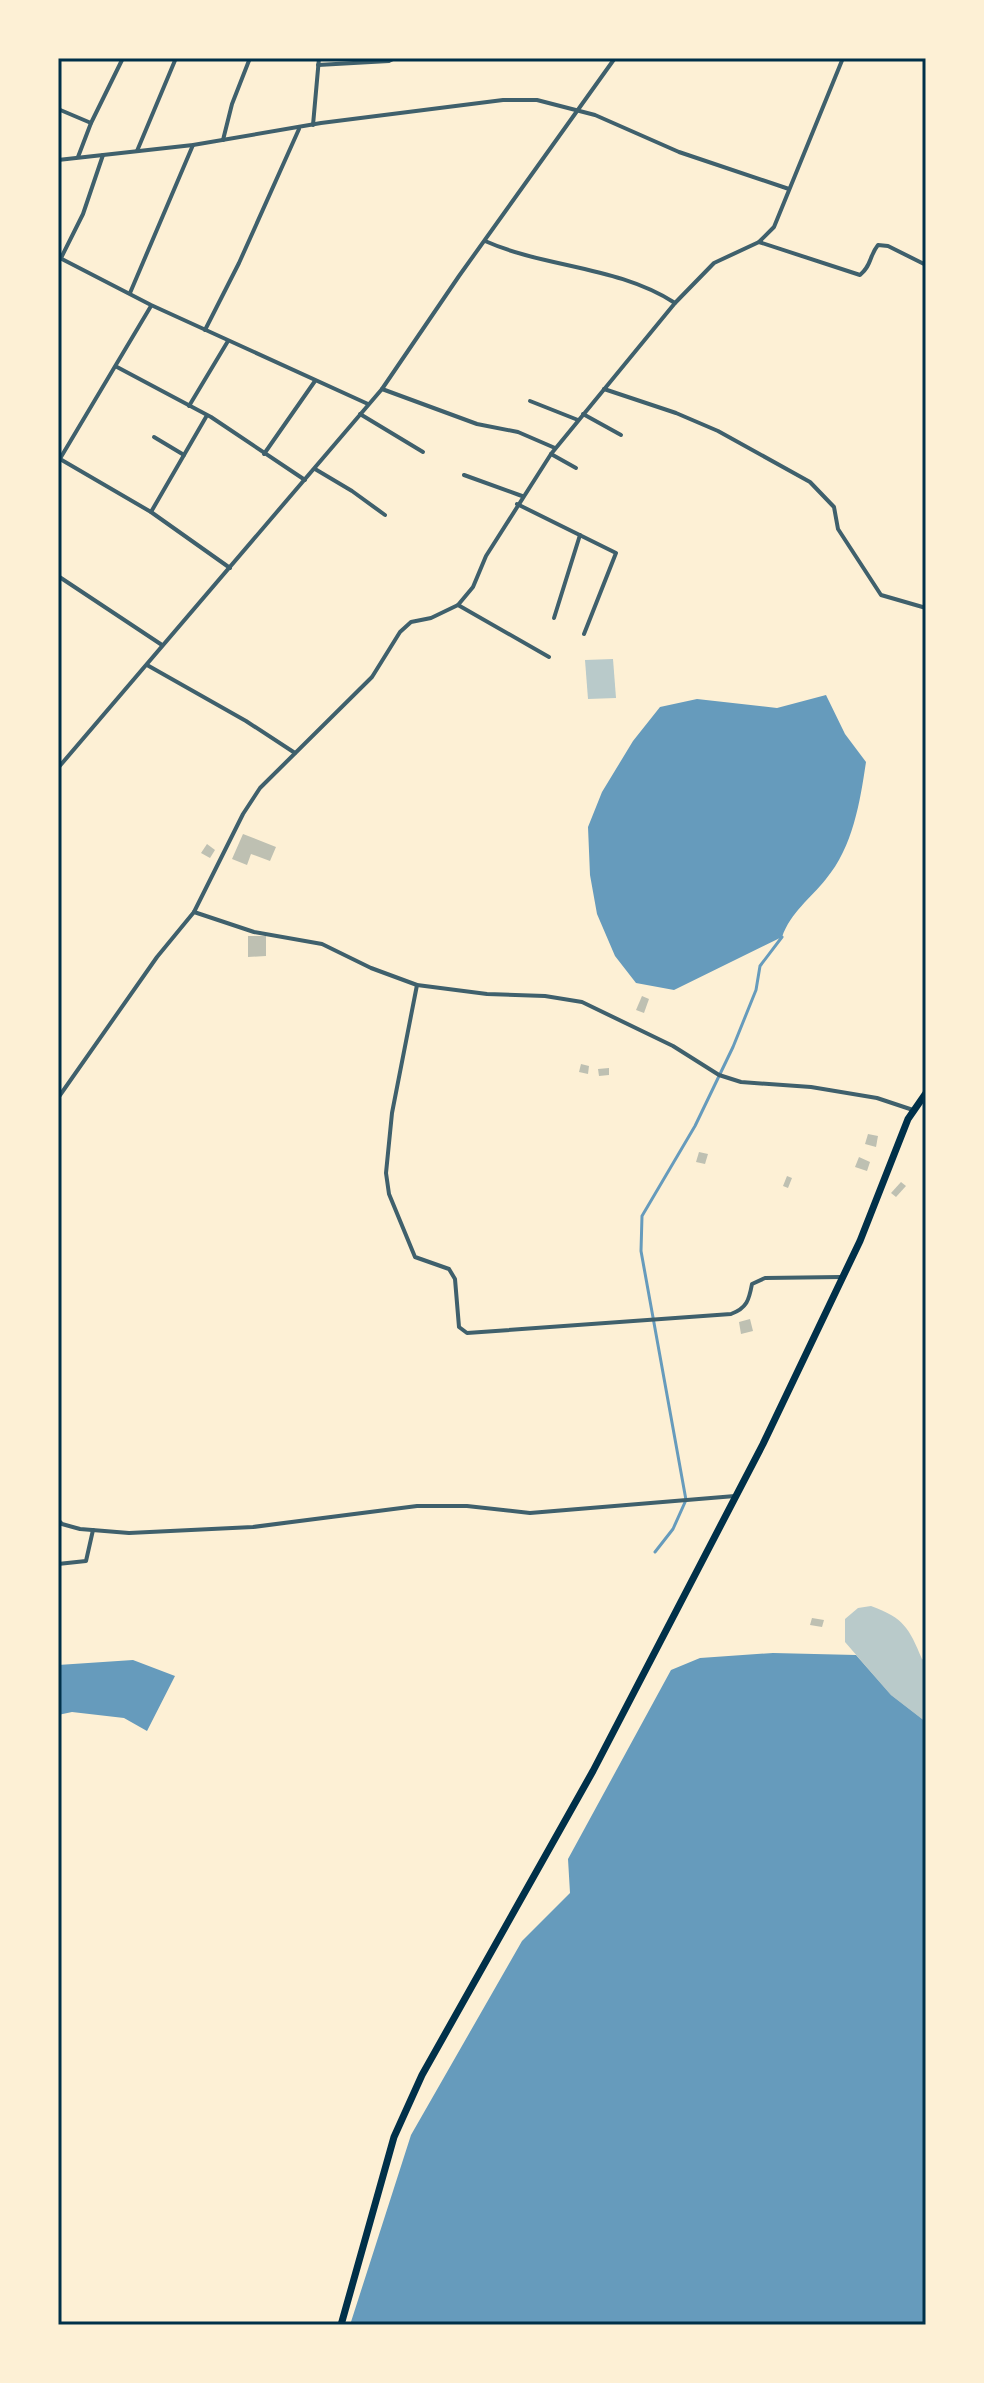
<svg xmlns="http://www.w3.org/2000/svg" width="984" height="2383" font-family="Commissioner,sans-serif">
  <rect width="100%" height="100%" fill="#fdf0d5"/>
  <g fill="#b9caca">
    <polygon points="613,659 616,698 588,699 585,660"/>
    <path d="M 871,1606 C 904,1618 909,1628 922,1659 L 926,1661 L 926,1722 L 891,1695 L 845,1642 L 845,1619 L 858,1608 Z"/>
  </g>
  <g fill="#669bbc">
    <path d="M 826,695 L 845,734 L 866,762 C 860,802 853,847 826,879 C 810,899 791,912 782,937 L 674,990 L 636,983 L 615,956 L 597,914 L 590,875 L 588,827 L 602,792 L 633,741 L 660,707 L 697,699 L 777,708 Z"/>
    <polygon points="773,1653 856,1655 891,1695 926,1722 926,2325 350,2325 411,2135 522,1941 570,1893 568,1859 671,1670 700,1658"/>
    <polygon points="133,1660 175,1676 147,1731 124,1718 72,1712 58,1715 58,1665"/>
  </g>
  <g fill="none" stroke-linecap="round" stroke-linejoin="round">
    <polyline stroke="#669bbc" stroke-width="3" points="655,1552 673,1529 686,1500 641,1251 642,1216 695,1126 733,1047 756,990 760,966 782,937"/>
  </g>
  <g fill="#bec0b2">
    <polygon points="243,834 276,847 270,861 251,854 247,865 232,859"/>
    <polygon points="207,844 215,850 210,858 201,853"/>
    <polygon points="248,936 266,936 266,956 248,957"/>
    <polygon points="642,996 649,999 644,1013 636,1010"/>
    <polygon points="581,1064 589,1066 588,1074 579,1072"/>
    <polygon points="609,1068 609,1075 599,1076 598,1069"/>
    <polygon points="868,1134 878,1136 876,1147 865,1144"/>
    <polygon points="699,1152 708,1154 705,1164 696,1162"/>
    <polygon points="859,1157 870,1162 867,1171 855,1167"/>
    <polygon points="787,1176 792,1178 788,1188 783,1186"/>
    <polygon points="901,1182 906,1186 896,1197 891,1193"/>
    <polygon points="750,1319 753,1331 741,1334 739,1322"/>
    <polygon points="812,1618 824,1620 822,1627 810,1625"/>
  </g>
  <g fill="none" stroke-linecap="round" stroke-linejoin="round">
    <g stroke="#3f606c" stroke-width="4">
      <polyline points="318,65 389,61 395,58"/>
      <polyline points="58,109 91,123"/>
      <polyline points="313,125 319,58"/>
      <polyline points="223,140 232,104 250,58"/>
      <polyline points="137,151 176,58"/>
      <polyline points="78,157 91,123 123,58"/>
      <polyline points="58,160 193,145 321,123 503,100 537,100 595,115 679,152 789,189"/>
      <path d="M 485,241 C 546,268 618,266 675,303"/>
      <path d="M 759,242 L 860,275 C 872,265 869,256 878,245 L 888,246 L 926,265"/>
      <polyline points="58,257 151,305 368,404"/>
      <polyline points="61,258 83,214 103,155"/>
      <polyline points="130,293 193,145"/>
      <polyline points="205,330 239,263 299,129"/>
      <polyline points="117,367 211,417 305,480"/>
      <polyline points="382,389 477,424 518,432 555,448"/>
      <polyline points="604,389 676,413 718,431 810,482 834,507 838,529 881,595 926,608"/>
      <polyline points="530,401 578,420"/>
      <polyline points="189,406 228,341"/>
      <polyline points="360,414 423,452"/>
      <polyline points="583,414 621,435"/>
      <polyline points="154,437 184,455"/>
      <polyline points="264,454 315,381"/>
      <polyline points="551,454 576,468"/>
      <polyline points="60,459 151,512 230,568"/>
      <polyline points="58,462 151,306"/>
      <polyline points="315,469 352,491 385,515"/>
      <polyline points="464,475 522,496"/>
      <polyline points="517,504 616,553 584,634"/>
      <polyline points="151,512 206,417"/>
      <polyline points="58,576 162,645"/>
      <polyline points="458,605 549,657"/>
      <polyline points="554,618 580,535"/>
      <polyline points="147,665 246,721 295,753"/>
      <polyline points="58,768 382,389 459,276 615,58"/>
      <polyline points="194,912 254,932 322,944 371,968 417,985 487,994 545,996 582,1002 673,1046 719,1075 741,1082 811,1087 877,1098 913,1110"/>
      <path d="M 417,985 L 392,1113 L 386,1173 L 389,1194 L 415,1257 L 449,1269 L 455,1279 L 459,1327 L 467,1333 L 731,1314 C 747,1308 749,1300 752,1284 L 765,1278 L 841,1277"/>
      <polyline points="58,1098 157,957 194,912 243,814 260,788 372,677 400,632 411,622 431,618 458,605 473,587 486,556 551,454 675,303 714,263 759,242 774,227 843,58"/>
      <polyline points="58,1520 62,1524 80,1529 129,1533 253,1527 417,1506 467,1506 530,1513 735,1496"/>
      <polyline points="58,1564 86,1561 93,1530"/>
    </g>
    <polyline stroke="#003049" stroke-width="7" points="341,2325 394,2137 422,2075 593,1771 763,1444 860,1241 908,1119 926,1093"/>
  </g>
  <rect width="984" height="2383" fill="none" stroke="#fdf0d5" stroke-width="120"/>
  <rect x="60" y="60" width="864" height="2263" fill="none" stroke="#003049" stroke-width="3"/>
</svg>
